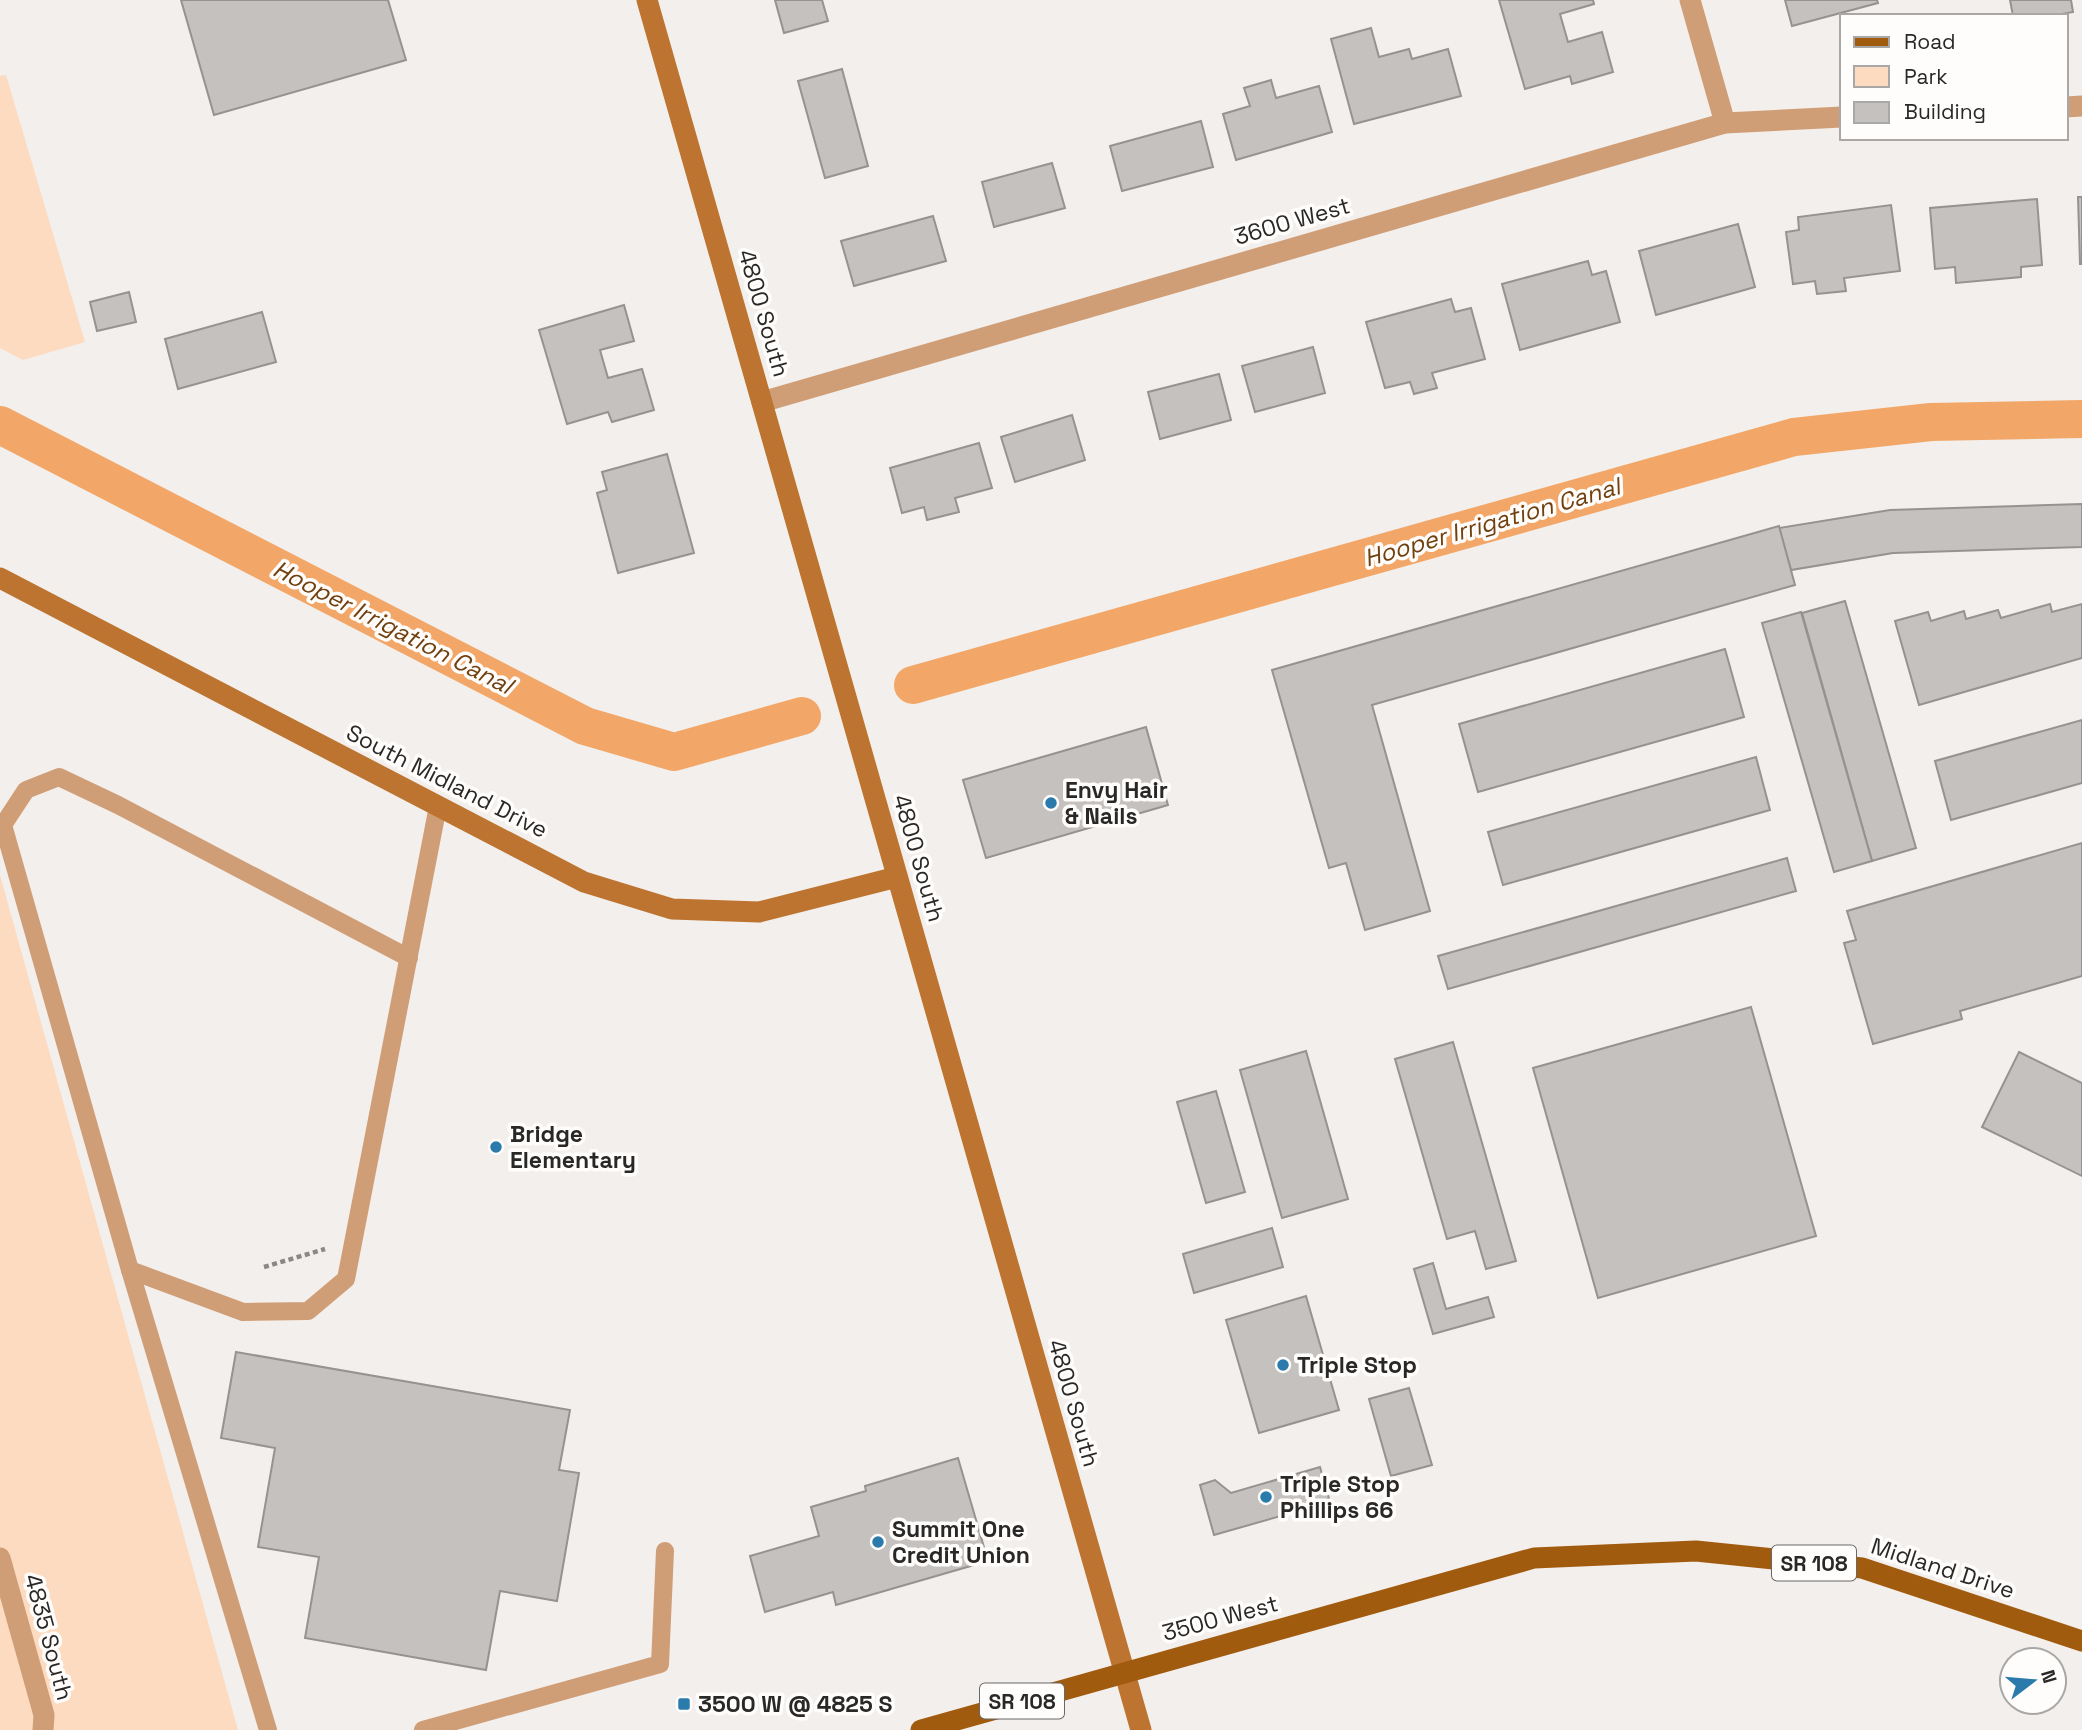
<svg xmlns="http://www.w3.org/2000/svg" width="2082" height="1730" font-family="'Space Grotesk',sans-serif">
  <rect width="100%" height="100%" fill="#f3efec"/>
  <g fill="#fcdbc1">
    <polygon points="6,75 85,342 23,360 0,348 0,76"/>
    <polygon points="0,875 238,1730 0,1730"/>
  </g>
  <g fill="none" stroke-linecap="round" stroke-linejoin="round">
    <g stroke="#f2a768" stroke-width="38">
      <polyline points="0,425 585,726 674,752 802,716"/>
      <polyline points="913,685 1794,437 1931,422 2082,419"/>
    </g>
  </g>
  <g fill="#c5c1bf" stroke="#95928f" stroke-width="2">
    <polygon points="181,0 388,0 406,60 214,115"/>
    <polygon points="775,0 822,0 828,21 784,33"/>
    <polygon points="1499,0 1593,0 1594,4 1560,14 1568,42 1602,32 1613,72 1572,84 1570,76 1525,89"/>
    <polygon points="1785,0 1877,0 1878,3 1792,26"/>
    <polygon points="2010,0 2071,0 2073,12 2051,16 2013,16"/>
    <polygon points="1371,28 1379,57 1409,49 1412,59 1448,49 1461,96 1354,124 1331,39"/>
    <polygon points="842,69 868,166 825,178 798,81"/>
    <polygon points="1271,80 1276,98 1319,86 1332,132 1236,160 1223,114 1250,106 1244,88"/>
    <polygon points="1201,121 1213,167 1122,191 1110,146"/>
    <polygon points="1052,163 1065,208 994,227 982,182"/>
    <polygon points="2078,197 2082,197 2082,264 2080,264"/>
    <polygon points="2037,199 2042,265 2021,267 2021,277 1956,283 1955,267 1935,269 1930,208"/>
    <polygon points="1891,205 1900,271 1844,278 1846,291 1817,294 1815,281 1793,284 1786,232 1799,230 1798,217"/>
    <polygon points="933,216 946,261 854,286 841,241"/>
    <polygon points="1738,224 1755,287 1656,315 1639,251"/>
    <polygon points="1588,261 1592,275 1606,271 1620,322 1520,350 1502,284"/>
    <polygon points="129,292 136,322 97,331 90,302"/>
    <polygon points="1451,299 1455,312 1471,308 1485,359 1432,373 1437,388 1414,394 1410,382 1385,388 1366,322"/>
    <polygon points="624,305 634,341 600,350 608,378 642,369 654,410 612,422 608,412 567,424 539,330"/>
    <polygon points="262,312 276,362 178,389 165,339"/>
    <polygon points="1313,347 1325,393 1255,412 1242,366"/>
    <polygon points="1219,374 1231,420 1160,439 1148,392"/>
    <polygon points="1072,415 1085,460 1015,482 1001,437"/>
    <polygon points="979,443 992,488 955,498 959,512 927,520 924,507 902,513 890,468"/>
    <polygon points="667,454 694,553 618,573 597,493 607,490 602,472"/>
    <polygon points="2082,504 2082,547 1893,553 1791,570 1779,528 1890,510"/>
    <polygon points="1779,526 1795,585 1372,705 1430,911 1365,930 1346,863 1329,868 1272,670"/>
    <polygon points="1845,601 1916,848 1872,861 1802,613"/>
    <polygon points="2050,604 2052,612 2082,604 2082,658 1919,705 1895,621 1928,612 1931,621 1964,611 1966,619 1998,610 2001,618"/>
    <polygon points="1801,612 1872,861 1834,872 1762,623"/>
    <polygon points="1725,649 1744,717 1478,792 1459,724"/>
    <polygon points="2082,720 2082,783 1951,820 1935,761"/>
    <polygon points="1146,727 1168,805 986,858 963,780"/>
    <polygon points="1756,757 1770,810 1503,885 1488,832"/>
    <polygon points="2082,843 2082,976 1960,1011 1962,1019 1873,1044 1844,943 1856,940 1847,911"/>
    <polygon points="1787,858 1796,891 1448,989 1438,956"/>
    <polygon points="1751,1007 1816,1236 1598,1298 1533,1068"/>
    <polygon points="1453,1042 1516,1261 1486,1269 1475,1231 1447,1239 1395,1059"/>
    <polygon points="1306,1051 1348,1199 1282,1218 1240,1070"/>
    <polygon points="2019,1052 2082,1083 2082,1176 1982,1127"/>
    <polygon points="1216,1091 1245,1192 1206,1203 1177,1102"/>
    <polygon points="1272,1228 1283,1267 1194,1293 1183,1254"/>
    <polygon points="1433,1263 1446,1309 1488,1297 1494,1317 1433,1334 1414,1269"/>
    <polygon points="1306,1296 1339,1410 1259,1433 1226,1320"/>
    <polygon points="236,1352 570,1410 559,1470 579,1473 557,1601 500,1591 486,1670 305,1638 319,1557 258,1547 275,1448 221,1438"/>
    <polygon points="1409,1388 1432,1465 1391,1476 1369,1399"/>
    <polygon points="958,1458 988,1561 836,1605 833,1592 765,1612 750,1556 819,1536 811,1507 866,1491 865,1486"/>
    <polygon points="1320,1467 1330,1502 1214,1535 1200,1485 1215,1480 1231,1493"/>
  </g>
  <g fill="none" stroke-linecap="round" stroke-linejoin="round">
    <polyline stroke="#8a8785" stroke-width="4.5" stroke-dasharray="5 3.5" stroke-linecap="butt" points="264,1267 325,1249"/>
    <g stroke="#d09e76" stroke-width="18">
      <polyline points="409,958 118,805 59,777 26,790 3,825 130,1270 243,1312 308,1311 346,1279 438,806"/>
      <polyline points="130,1270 268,1730"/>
      <polyline points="423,1730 660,1664 665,1551"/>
    </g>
    <g stroke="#d09e76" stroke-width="21">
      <polyline points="1690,0 1725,123"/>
      <polyline points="2066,107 2082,106"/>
      <polyline points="762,402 1725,123 1842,117"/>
      <polyline points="0,1558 44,1715 43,1730"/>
    </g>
    <g stroke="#bc7430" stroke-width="21">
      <polyline points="647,0 1141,1730"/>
      <polyline points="0,578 584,882 672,909 759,912 897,877"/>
    </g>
    <polyline stroke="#a15b0e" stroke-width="21" points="921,1730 1534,1558 1696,1551 1862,1568 2082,1641"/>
  </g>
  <g fill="#2a7aab" stroke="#fffdfb" stroke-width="2.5">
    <circle cx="1051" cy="803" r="7"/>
    <circle cx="496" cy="1147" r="7"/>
    <circle cx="1283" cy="1365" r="7"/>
    <circle cx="1266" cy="1497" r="7"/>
    <circle cx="878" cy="1542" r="7"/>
    <rect x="677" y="1697" width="14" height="14" rx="3.5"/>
  </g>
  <g text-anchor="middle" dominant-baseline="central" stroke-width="7" stroke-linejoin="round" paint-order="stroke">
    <g fill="#fffdfb" stroke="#696867" stroke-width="2">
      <rect x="1772" y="1545.5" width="84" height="35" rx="5"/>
      <rect x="980" y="1683.5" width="84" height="35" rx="5"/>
    </g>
    <g font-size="21" font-weight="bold" fill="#292827">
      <text x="1814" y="1563">SR 108</text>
      <text x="1022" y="1701">SR 108</text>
    </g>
    <g font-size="23" fill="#292827" stroke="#fffdfb">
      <text transform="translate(1292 221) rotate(-16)">3600 West</text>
      <text transform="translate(764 313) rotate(74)">4800 South</text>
      <text transform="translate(447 781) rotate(27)">South Midland Drive</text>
      <text transform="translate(919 858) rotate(74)">4800 South</text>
      <text transform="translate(1074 1403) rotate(74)">4800 South</text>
      <text transform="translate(1943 1568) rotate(18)">Midland Drive</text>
      <text transform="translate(1220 1618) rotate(-15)">3500 West</text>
      <text transform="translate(49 1637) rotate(75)">4835 South</text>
    </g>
    <g font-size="23" font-weight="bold" fill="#292827" stroke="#fffdfb" text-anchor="start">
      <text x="1065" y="790">Envy Hair<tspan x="1065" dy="26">&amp; Nails</tspan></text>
      <text x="510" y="1134">Bridge<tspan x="510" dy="26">Elementary</tspan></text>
      <text x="1297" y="1365">Triple Stop</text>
      <text x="1280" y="1484">Triple Stop<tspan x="1280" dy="26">Phillips 66</tspan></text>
      <text x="892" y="1529">Summit One<tspan x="892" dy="26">Credit Union</tspan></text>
      <text x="698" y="1704">3500 W @ 4825 S</text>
    </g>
    <g font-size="24" font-style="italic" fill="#70400f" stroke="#fffdfb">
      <text transform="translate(1492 522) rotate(-16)">Hooper Irrigation Canal</text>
      <text transform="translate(393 627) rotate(27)">Hooper Irrigation Canal</text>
    </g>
  </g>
  <rect x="1840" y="14" width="228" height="126" fill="#fffdfb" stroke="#a9a8a6" stroke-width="2"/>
  <rect x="1854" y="37" width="35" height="10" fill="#a15b0e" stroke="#a9a8a6" stroke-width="2"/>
  <text x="1904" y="49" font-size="21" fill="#292827">Road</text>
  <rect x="1854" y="66" width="35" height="21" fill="#fcdbc1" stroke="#a9a8a6" stroke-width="2"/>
  <text x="1904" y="84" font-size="21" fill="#292827">Park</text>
  <rect x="1854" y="102" width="35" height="21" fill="#c5c1bf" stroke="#a9a8a6" stroke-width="2"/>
  <text x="1904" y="119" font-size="21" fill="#292827">Building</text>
  <g transform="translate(2033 1681) rotate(74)"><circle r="33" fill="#fffdfb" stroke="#a9a8a6" stroke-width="2"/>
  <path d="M0-5L12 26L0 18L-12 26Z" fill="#2a7aab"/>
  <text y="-10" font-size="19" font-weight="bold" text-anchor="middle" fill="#292827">N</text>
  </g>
</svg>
